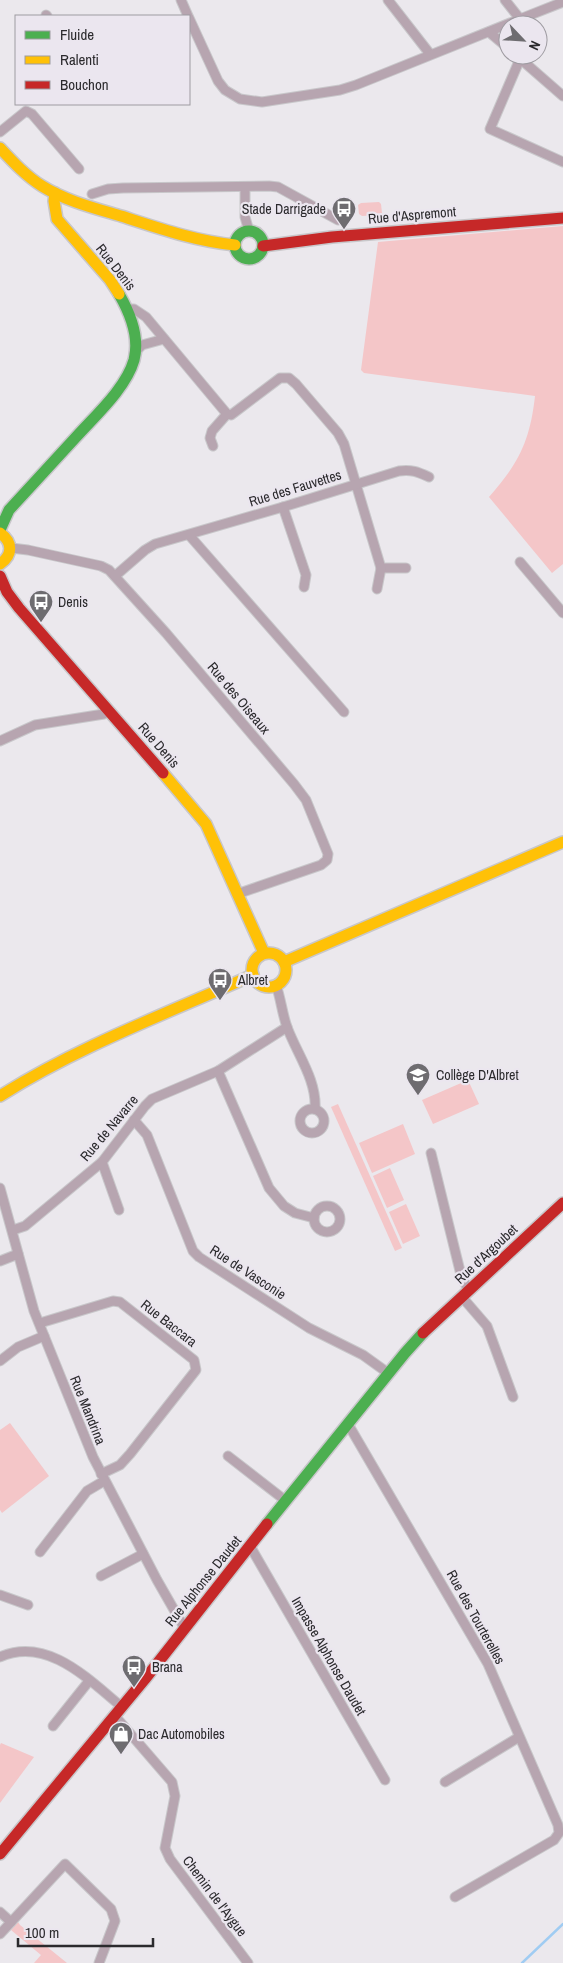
<svg xmlns="http://www.w3.org/2000/svg" width="563" height="1963" font-family="'Archivo Narrow',sans-serif">
  <rect width="100%" height="100%" fill="#ebe8ed"/>
  <g fill="#f4c6c8">
    <polygon points="379,202 381,204 382,213 380,215 362,216 359,214 358,205 361,203"/>
    <path d="M 563,226 L 563,564 L 552,573 L 489,497 C 519,463 530,441 535,396 L 364,373 L 361,370 L 378,242 Z"/>
    <polygon points="468,1080 479,1104 433,1124 422,1100"/>
    <polygon points="338,1104 402,1248 395,1251 331,1107"/>
    <polygon points="403,1124 415,1154 372,1173 359,1143"/>
    <polygon points="390,1168 404,1200 387,1208 373,1176"/>
    <polygon points="406,1204 420,1236 403,1244 389,1212"/>
    <polygon points="10,1423 49,1476 2,1513 0,1510 0,1430"/>
    <polygon points="1,1743 34,1757 0,1803 0,1745"/>
    <polygon points="18,1922 20,1925 67,1963 34,1963 41,1955 11,1930"/>
  </g>
  <g fill="none" stroke-linecap="round" stroke-linejoin="round">
    <polyline stroke="#a0ccf2" stroke-width="2.5" points="522,1963 563,1924"/>
    <defs>
      <g id="street">
        <polyline points="181,0 188,16"/>
        <polyline points="388,0 430,54"/>
        <polyline points="505,0 520,19 563,2"/>
        <polyline points="46,15 47,16"/>
        <polyline points="189,18 218,81 225,90 240,99 262,102 340,90 356,85 520,19"/>
        <polyline points="489,32 508,48"/>
        <polyline points="516,55 563,96"/>
        <polyline points="520,59 490,129 563,162"/>
        <polyline points="0,132 26,111 32,114 79,169"/>
        <polyline points="245,187 245,217 249,231"/>
        <polyline points="92,194 108,189 123,188 269,186 278,187 338,220"/>
        <polyline points="128,309 134,309 146,317 227,414 231,415 280,378 289,378 296,384 338,433 344,444 381,568 406,568"/>
        <polyline points="134,353 142,345 164,339"/>
        <polyline points="213,446 210,438 212,431 227,414"/>
        <polyline points="283,507 306,575 304,587"/>
        <polyline points="189,535 344,712"/>
        <polyline points="11,548 28,550 101,566 109,570 166,633 294,784 306,800 328,854 327,860 321,865 237,894"/>
        <polyline points="520,562 563,613"/>
        <path d="M 115,576 L 145,550 L 155,544 L 283,507 L 399,471 C 411,469 418,472 429,477"/>
        <polyline points="377,589 381,568"/>
        <polyline points="0,741 35,725 104,714 109,710"/>
        <path d="M 276,985 C 281,999 282,1013 287,1027 C 297,1054 317,1080 315,1109"/>
        <polyline points="218,1071 269,1188 284,1206 295,1213 314,1218"/>
        <circle cx="312" cy="1121" r="12"/>
        <polyline points="134,1120 147,1135 193,1251 199,1257 309,1328 363,1355 388,1373"/>
        <polyline points="431,1153 462,1279 469,1290"/>
        <polyline points="102,1162 119,1210"/>
        <polyline points="0,1188 34,1311 93,1457 157,1580 185,1629"/>
        <circle cx="327" cy="1219" r="13"/>
        <polyline points="13,1230 25,1226 102,1162 145,1106 152,1099 218,1071 287,1027"/>
        <polyline points="0,1261 18,1254"/>
        <polyline points="462,1297 487,1326 513,1397"/>
        <polyline points="40,1323 113,1301 120,1302 194,1360 196,1370 130,1454 120,1465 101,1474"/>
        <polyline points="0,1361 18,1347 44,1336"/>
        <polyline points="348,1424 488,1664 558,1825 559,1833 554,1840 455,1897"/>
        <polyline points="228,1456 286,1501"/>
        <polyline points="250,1546 385,1780"/>
        <polyline points="40,1552 87,1491 104,1481"/>
        <polyline points="101,1576 143,1554"/>
        <polyline points="0,1595 28,1605"/>
        <path d="M 0,1657 C 47,1636 88,1679 122,1707"/>
        <polyline points="115,1716 172,1782 175,1796 165,1848 170,1859 248,1963"/>
        <polyline points="53,1726 89,1681"/>
        <polyline points="445,1782 519,1737"/>
        <polyline points="0,1912 11,1922"/>
        <polyline points="0,1934 65,1864 111,1909 115,1921 99,1963"/>
      </g>
      <g id="fast">
        <circle cx="249" cy="245" r="14"/>
        <path d="M 0,530 L 9,510 C 32,485 54,461 77,436 C 96,415 126,388 134,360 C 140,337 130,313 119,294"/>
        <polyline points="267,1524 405,1353 423,1333"/>
      </g>
      <g id="slow">
        <path d="M 0,148 C 13,162 26,176 42,186 C 66,201 94,208 121,216 C 158,228 195,241 235,245"/>
        <polyline points="55,193 54,201 57,219 110,280 119,294"/>
        <path d="M 0,533 C 13,542 13,555 0,564"/>
        <polyline points="163,773 206,824 264,953"/>
        <circle cx="269" cy="970" r="17"/>
        <polyline points="284,962 563,842"/>
        <path d="M 0,1096 C 79,1046 168,1013 253,975"/>
      </g>
      <g id="jam">
        <polyline points="263,246 332,237 563,218"/>
        <polyline points="0,576 7,592 19,608 163,773"/>
        <polyline points="423,1333 563,1203"/>
        <polyline points="0,1854 145,1679 267,1524"/>
      </g>
    </defs>
    <use href="#street" stroke="#c8c7ca" stroke-width="11"/>
    <use href="#fast" stroke="#c8c7ca" stroke-width="14"/>
    <use href="#slow" stroke="#c8c7ca" stroke-width="14"/>
    <use href="#jam" stroke="#c8c7ca" stroke-width="14"/>
    <use href="#street" stroke="#b7a5b0" stroke-width="9"/>
    <use href="#fast" stroke="#4caf50" stroke-width="11"/>
    <use href="#slow" stroke="#ffc107" stroke-width="11"/>
    <use href="#jam" stroke="#c62828" stroke-width="11"/>
  </g>
  <defs>
    <symbol id="bus-pin" viewBox="-11 -11 22 30"><path d="M0 17L-7.5 6A9.5 9.5 0 1 1 7.5 6Z" fill="#6e6c70" stroke="#ebe6ef"/><path d="M-5-6H5V4H4V6H2V4H-2V6H-4V4H-5ZM-3.5-4V0h7V-4ZM-3.5 1.2v1.5H-2V1.2ZM2 1.2v1.5H3.5V1.2Z" fill="#fff"/></symbol>
    <symbol id="school-pin" viewBox="-11 -11 22 30"><path d="M0 17L-7.5 6A9.5 9.5 0 1 1 7.5 6Z" fill="#6e6c70" stroke="#ebe6ef"/><path d="M0-5L7-2L0 1L-7-2ZM-4 1L0 2.5L4 1V4Q0 6-4 4Z" fill="#fff"/></symbol>
    <symbol id="shop-pin" viewBox="-11 -11 22 30"><path d="M0 17L-7.5 6A9.5 9.5 0 1 1 7.5 6Z" fill="#6e6c70" stroke="#ebe6ef"/><path d="M-5-2.5h2.3a2.7 3.5 0 0 1 5.4 0H5L5.5 6h-11ZM-1.5-2.5h3a1.5 2.3 0 0 0-3 0Z" fill="#fff"/></symbol>
  </defs>
  <g fill-rule="evenodd">
    <use href="#bus-pin" x="330" y="195" width="28" height="38"/>
    <use href="#bus-pin" x="27" y="588" width="28" height="38"/>
    <use href="#bus-pin" x="206" y="966" width="28" height="38"/>
    <use href="#school-pin" x="404" y="1061" width="28" height="38"/>
    <use href="#bus-pin" x="120" y="1653" width="28" height="38"/>
    <use href="#shop-pin" x="107" y="1720" width="28" height="38"/>
  </g>
  <g text-anchor="middle" dominant-baseline="central" stroke-width="4.5" stroke-linejoin="round" paint-order="stroke">
    <g font-size="14" fill="#2b2a2d" stroke="#ebe6ef" text-anchor="start">
      <text x="326" y="209" text-anchor="end">Stade Darrigade</text>
      <text x="58" y="602">Denis</text>
      <text x="238" y="980">Albret</text>
      <text x="436" y="1075">Collège D'Albret</text>
      <text x="152" y="1667">Brana</text>
      <text x="138" y="1734">Dac Automobiles</text>
    </g>
    <g font-size="14" fill="#2b2a2d" stroke="#ebe6ef">
      <text transform="translate(412 215) rotate(-5)">Rue d'Aspremont</text>
      <text transform="translate(116 267) rotate(52)">Rue Denis</text>
      <text transform="translate(295 488) rotate(-17)">Rue des Fauvettes</text>
      <text transform="translate(239 698) rotate(50)">Rue des Oiseaux</text>
      <text transform="translate(159 745) rotate(49)">Rue Denis</text>
      <text transform="translate(109 1128) rotate(-50)">Rue de Navarre</text>
      <text transform="translate(486 1254) rotate(-43)">Rue d'Argoubet</text>
      <text transform="translate(248 1272) rotate(33)">Rue de Vasconie</text>
      <text transform="translate(169 1323) rotate(38)">Rue Baccara</text>
      <text transform="translate(88 1410) rotate(68)">Rue Mandrina</text>
      <text transform="translate(203 1581) rotate(-51)">Rue Alphonse Daudet</text>
      <text transform="translate(476 1617) rotate(61)">Rue des Tourterelles</text>
      <text transform="translate(329 1656) rotate(60)">Impasse Alphonse Daudet</text>
      <text transform="translate(215 1896) rotate(53)">Chemin de l'Aygue</text>
    </g>
  </g>
  <rect x="15" y="15" width="175" height="90" fill="#ebe6ef" stroke="#9e9ba1"/>
  <rect x="25" y="31" width="25" height="8" fill="#4caf50" stroke="#9e9ba1"/>
  <text x="60" y="40" font-size="15" fill="#2b2a2d">Fluide</text>
  <rect x="25" y="56" width="25" height="8" fill="#ffc107" stroke="#9e9ba1"/>
  <text x="60" y="65" font-size="15" fill="#2b2a2d">Ralenti</text>
  <rect x="25" y="81" width="25" height="8" fill="#c62828" stroke="#9e9ba1"/>
  <text x="60" y="90" font-size="15" fill="#2b2a2d">Bouchon</text>
  <g transform="translate(523 40) rotate(115)"><circle r="24" fill="#ebe6ef" stroke="#9e9ba1"/>
  <path d="M0-4L9 19L0 12L-9 19Z" fill="#6e6c70"/>
  <text y="-8" font-size="14" font-weight="bold" text-anchor="middle" fill="#2b2a2d">N</text>
  </g>
  <path d="M18 1938v8h135v-8" fill="none" stroke="#2b2a2d" stroke-width="2.5"/>
  <text x="25" y="1938" font-size="15" fill="#2b2a2d" stroke="#ebe6ef" stroke-width="4" paint-order="stroke">100 m</text>
</svg>
